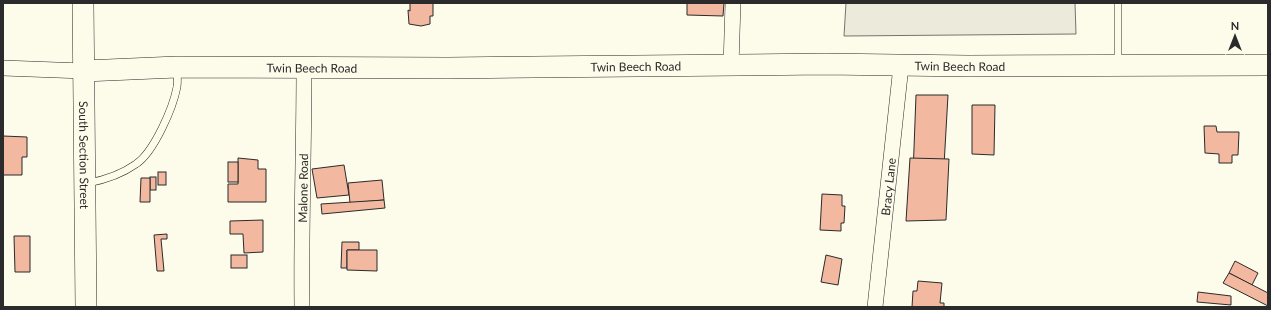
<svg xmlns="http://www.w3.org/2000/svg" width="1271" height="310" font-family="Lato,sans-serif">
  <rect width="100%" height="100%" fill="#fdfbea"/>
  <polygon fill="#ecebdb" stroke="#74746e" points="846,3 1075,3 1076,34 844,36"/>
  <g fill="#f2b8a0" stroke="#2b2b2b">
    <polygon points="410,3 433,3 433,16 430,16 430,24 421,26 409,24 408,10 410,11"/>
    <polygon points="687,3 724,3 723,16 687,15"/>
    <polygon points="916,95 948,95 942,201 912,201"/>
    <polygon points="972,105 995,105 994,155 972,154"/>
    <polygon points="1204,126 1216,126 1217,132 1239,132 1238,155 1232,155 1232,163 1219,163 1219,154 1205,153"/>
    <polygon points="3,136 27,137 27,157 22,157 22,175 3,175"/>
    <polygon points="238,158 258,160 258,169 266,169 266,202 228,202 228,184 238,184"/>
    <polygon points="910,158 949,159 946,220 906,221"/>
    <rect x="228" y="162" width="10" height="20"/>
    <polygon points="344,165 349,195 317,198 312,169"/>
    <rect x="158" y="172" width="8" height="13"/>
    <rect x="150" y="177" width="6" height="13"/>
    <polygon points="141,178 150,178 150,202 140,202"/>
    <polygon points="382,180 384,200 350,203 348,183"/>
    <polygon points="822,194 842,195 842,206 845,206 844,223 841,223 841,231 820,230"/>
    <polygon points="384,200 385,208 322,214 321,204"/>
    <polygon points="263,220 263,252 244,253 243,234 230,234 230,221"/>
    <polygon points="167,234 167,239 161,239 164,271 157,271 154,235"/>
    <polygon points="14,236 30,236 30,272 15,272"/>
    <polygon points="342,242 359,242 359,250 347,250 347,268 341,268"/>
    <polygon points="347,250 377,250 377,271 347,270"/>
    <rect x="231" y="255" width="16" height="13"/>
    <polygon points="826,255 842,259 838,285 821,282"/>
    <polygon points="1235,261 1258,273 1252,285 1229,273"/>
    <polygon points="1229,273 1268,293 1268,306 1223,283"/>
    <polygon points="918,281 942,283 940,303 944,303 944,307 912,307 913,291 917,291"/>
    <polygon points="1198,292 1231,296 1231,305 1197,302"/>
  </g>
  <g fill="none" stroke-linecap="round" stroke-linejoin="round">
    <defs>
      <g id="lane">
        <polyline points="1118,3 1118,65"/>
        <path d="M 88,183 C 104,180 122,174 136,164 C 154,152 173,108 177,87 C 178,81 177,74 177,69"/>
      </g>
      <g id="street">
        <polyline points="731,66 733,3"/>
        <polyline points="3,68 84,71"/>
        <path id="s1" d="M 302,307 C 301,227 304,148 304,68"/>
        <path id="s2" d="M 875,307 L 901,66"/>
      </g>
      <g id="secondary">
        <path id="s3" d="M 83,3 L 86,307"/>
        <path id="s4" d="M 84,71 L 177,67 L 448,68 L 825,64 L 968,66 L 1268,65"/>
      </g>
    </defs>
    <use href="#lane" stroke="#2b2b2b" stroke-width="8"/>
    <use href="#street" stroke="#2b2b2b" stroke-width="16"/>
    <use href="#secondary" stroke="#2b2b2b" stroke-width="22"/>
    <use href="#lane" stroke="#fdfbea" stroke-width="7"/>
    <use href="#street" stroke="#fdfbea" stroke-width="15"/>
    <use href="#secondary" stroke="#fdfbea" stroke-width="21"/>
  </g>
  <g text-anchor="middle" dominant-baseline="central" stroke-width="3" stroke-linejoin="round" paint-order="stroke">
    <g font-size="12" fill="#2b2b2b" stroke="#fdfbea">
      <text stroke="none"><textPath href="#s4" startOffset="552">Twin Beech Road</textPath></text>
      <text stroke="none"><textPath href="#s4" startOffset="876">Twin Beech Road</textPath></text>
      <text stroke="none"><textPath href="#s4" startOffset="228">Twin Beech Road</textPath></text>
      <text stroke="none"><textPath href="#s3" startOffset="152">South Section Street</textPath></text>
      <text stroke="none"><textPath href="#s2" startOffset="121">Bracy Lane</textPath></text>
      <text stroke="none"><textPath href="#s1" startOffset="119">Malone Road</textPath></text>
    </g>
  </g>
  <rect width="1271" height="310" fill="none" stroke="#2b2b2b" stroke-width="8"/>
  <g transform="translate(1235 36)" stroke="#fdfbea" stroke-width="3" paint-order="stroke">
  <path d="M0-3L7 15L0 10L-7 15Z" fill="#2b2b2b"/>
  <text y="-6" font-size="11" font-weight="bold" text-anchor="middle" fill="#2b2b2b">N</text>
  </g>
</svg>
